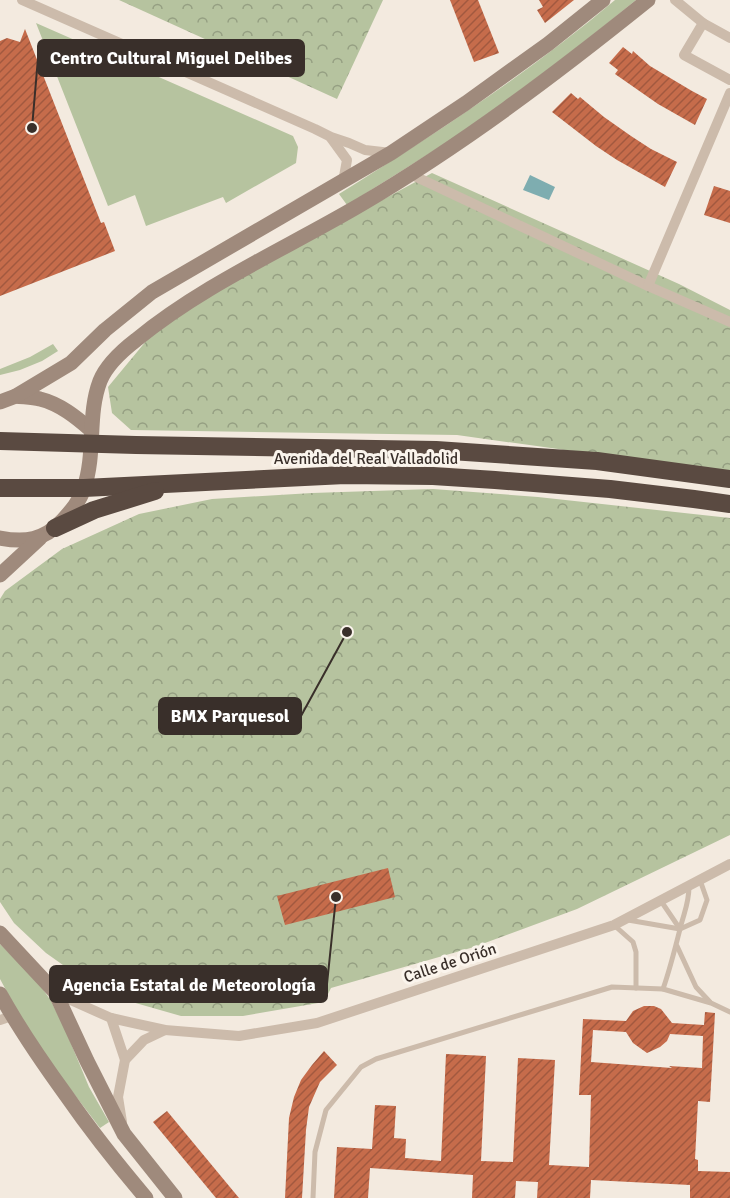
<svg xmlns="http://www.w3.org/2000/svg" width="730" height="1198" font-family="Signika,sans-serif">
  <defs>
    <pattern id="forest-crowns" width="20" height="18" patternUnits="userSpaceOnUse" patternTransform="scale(1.5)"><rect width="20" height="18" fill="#b6c39f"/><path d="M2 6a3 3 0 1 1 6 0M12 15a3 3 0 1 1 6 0" fill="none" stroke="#959f82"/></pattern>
    <pattern id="building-hatch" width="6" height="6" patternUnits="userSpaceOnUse" patternTransform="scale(1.5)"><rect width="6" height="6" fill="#c66c4b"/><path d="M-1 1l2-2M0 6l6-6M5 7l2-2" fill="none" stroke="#a2593f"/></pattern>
  </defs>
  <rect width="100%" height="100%" fill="#f3eadf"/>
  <g fill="#b6c39f">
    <path d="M 615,0 L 636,0 C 578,48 518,93 456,136 C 420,160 383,182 347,205 L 339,194 C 434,135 530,72 615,0 Z"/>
    <polygon points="36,23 293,136 298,147 296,163 226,203 223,197 146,226 135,195 108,206"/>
    <polygon points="53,344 58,351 42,361 20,370 0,375 0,369 30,357"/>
    <polygon points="0,944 38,982 51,1001 65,1029 89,1087 109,1122 100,1128 52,1065 19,1014 0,979"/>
  </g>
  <g fill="url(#forest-crowns)">
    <polygon points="119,0 383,0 337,99"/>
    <polygon points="432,173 679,284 730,310 730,473 457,435 131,430 112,413 108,387 166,317"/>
    <polygon points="433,489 538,497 730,518 730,835 577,909 474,947 331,988 324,1002 243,1016 181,1016 104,994 46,953 14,923 0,902 0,599 5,591 62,549 139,514 212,499 312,493"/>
  </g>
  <polygon fill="#7eadb0" points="530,175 555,187 549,200 523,190"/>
  <g fill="url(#building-hatch)" fill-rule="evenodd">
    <polygon points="450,0 478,0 499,53 474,62"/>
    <polygon points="539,0 574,0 545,23 537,10 543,7"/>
    <polygon points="25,29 101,223 104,222 115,251 0,296 0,41 7,38 20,42"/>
    <polygon points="623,47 632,54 633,51 650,66 692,91 707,99 695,125 658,104 615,74 618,70 609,63"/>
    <polygon points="571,93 578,99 580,97 604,117 631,136 651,149 677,162 665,187 617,160 596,146 552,112"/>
    <polygon points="714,186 730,191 730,223 704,215"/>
    <polygon points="388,868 395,897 285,925 277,896"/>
    <path d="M 644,1006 L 654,1006 L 661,1009 L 672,1023 L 704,1025 L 705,1012 L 715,1013 L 710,1102 L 698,1101 L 695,1159 L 698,1160 L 698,1171 L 730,1172 L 730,1198 L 690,1198 L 690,1185 L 591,1180 L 590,1198 L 537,1198 L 538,1182 L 516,1181 L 515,1198 L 472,1198 L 473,1175 L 370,1168 L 368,1198 L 334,1198 L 337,1147 L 372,1149 L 375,1105 L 396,1106 L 394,1138 L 406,1139 L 405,1158 L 441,1161 L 446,1054 L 486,1056 L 481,1161 L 513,1162 L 518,1058 L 555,1060 L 549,1165 L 589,1167 L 591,1095 L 579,1095 L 583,1019 L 626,1021 L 633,1011 ZM 593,1030 L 626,1032 L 633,1043 L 647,1053 L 660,1047 L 667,1041 L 670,1034 L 703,1036 L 702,1068 L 669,1066 L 672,1068 L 591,1062 Z"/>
    <polygon points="324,1051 337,1065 320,1082 309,1107 306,1130 302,1198 285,1198 289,1118 294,1097 301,1080 312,1065"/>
    <polygon points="167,1111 239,1198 216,1198 153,1122"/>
  </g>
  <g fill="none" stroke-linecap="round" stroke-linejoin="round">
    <g stroke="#ccbbab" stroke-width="5">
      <polyline points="661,901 680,929"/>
      <polyline points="628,920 680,929 700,920 707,900 700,880"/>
      <polyline points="615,926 633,942 636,952 636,988"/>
      <polyline points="677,946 696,987 710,1002"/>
      <path d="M 663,989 C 670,969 675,949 680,929 C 684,912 689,904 689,886"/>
      <polyline points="313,1198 315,1152 326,1110 361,1067 376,1059 612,987 663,989 711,1003 730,1012"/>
    </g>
    <g stroke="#ccbbab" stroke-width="10">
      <polyline points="22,0 315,129 331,137 349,143 365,150 391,153"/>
      <polyline points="675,0 703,23 730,38"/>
      <polyline points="703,23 684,55 730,80"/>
      <polyline points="331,138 347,160 343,182"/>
      <polyline points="410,174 648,286 730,322"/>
      <polyline points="648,286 730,93"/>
      <polyline points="55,993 111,1018 165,1030 239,1036 317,1023 614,925 730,864"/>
      <polyline points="111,1018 125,1060"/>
      <polyline points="0,1020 12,1016"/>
      <polyline points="122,1122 118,1097 125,1060 144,1040 165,1030"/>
    </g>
    <g stroke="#9f8a7c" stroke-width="15">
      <path d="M 16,396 C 24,397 33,397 40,399 C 60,404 76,417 91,430"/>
      <polyline points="0,402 16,396 71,363 105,330 152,292 391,153 466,103 548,44 603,0"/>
      <path d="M 0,538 C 25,543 44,540 62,521 C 71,511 80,501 84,488 C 96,453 87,415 100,381 C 106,366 123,350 136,340 C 203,285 285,249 360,205 C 462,145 556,74 648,0"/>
      <polyline points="0,575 40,538"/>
      <polyline points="0,933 55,992 87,1061 124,1134 175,1198"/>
      <path d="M 0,994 C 20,1030 42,1062 66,1095 C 91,1131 118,1165 146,1198"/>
    </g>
    <g stroke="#5a4a41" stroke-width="18">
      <polyline points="0,441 136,445 436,450 597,461 730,479"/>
      <polyline points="0,488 84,488 345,475 433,476 495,480 610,489 694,499 730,504"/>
      <polyline points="55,528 94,510 155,491"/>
    </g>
  </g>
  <g text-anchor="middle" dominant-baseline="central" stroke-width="6" stroke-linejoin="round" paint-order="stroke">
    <g font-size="16" fill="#392f2a" stroke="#faf4ec">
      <text x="366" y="459">Avenida del Real Valladolid</text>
      <text transform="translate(450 963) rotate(-18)">Calle de Orión</text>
    </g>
  </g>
  <path fill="none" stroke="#392f2a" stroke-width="2" d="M32 128L38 58M347 632L301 716M336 897L327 984"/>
  <g fill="#392f2a" stroke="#faf4ec" stroke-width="2">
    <circle cx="32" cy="128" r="6"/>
    <circle cx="347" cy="632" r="6"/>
    <circle cx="336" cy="897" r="6"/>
  </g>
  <g fill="#392f2a" stroke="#392f2a" stroke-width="2">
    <rect x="38" y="40" width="266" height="36" rx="6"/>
    <rect x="159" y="698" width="142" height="36" rx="6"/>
    <rect x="50" y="966" width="277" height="36" rx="6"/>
  </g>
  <g font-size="18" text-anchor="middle" font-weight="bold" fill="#fff">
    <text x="171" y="64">Centro Cultural Miguel Delibes</text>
    <text x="230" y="722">BMX Parquesol</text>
    <text x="189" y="991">Agencia Estatal de Meteorología</text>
  </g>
</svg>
